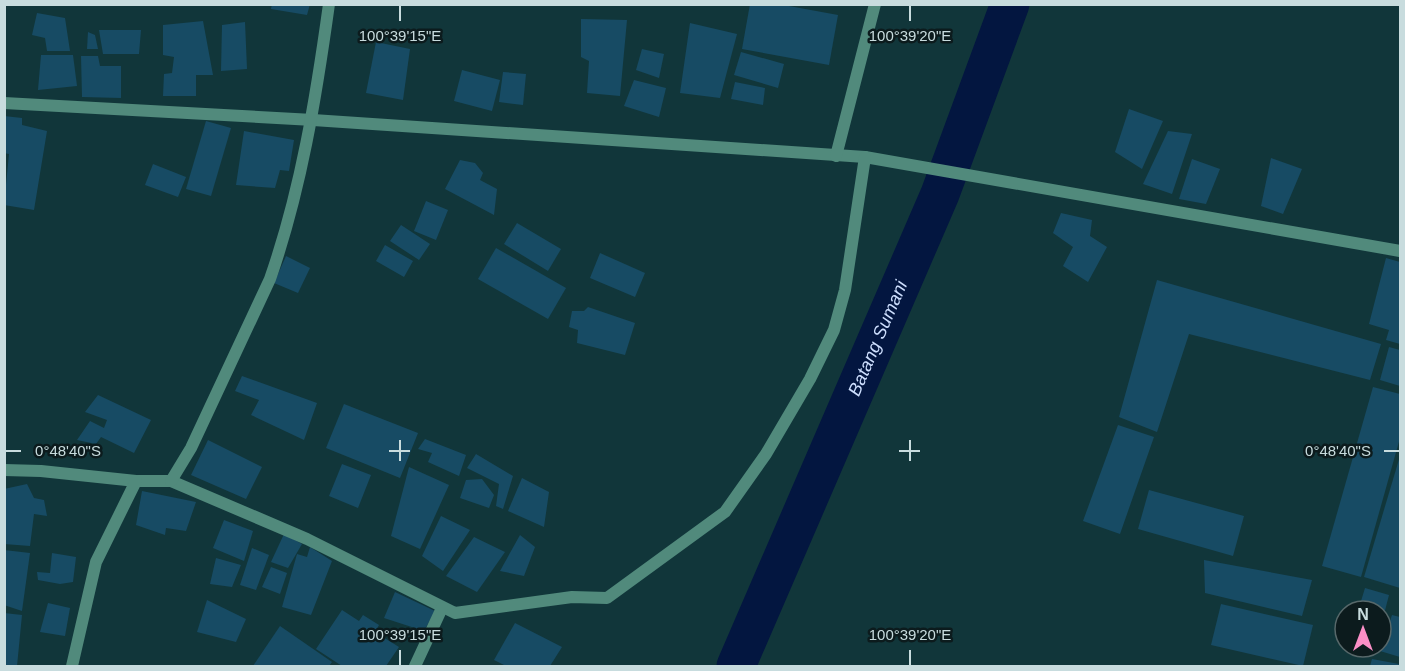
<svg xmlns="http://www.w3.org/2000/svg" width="1405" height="671" font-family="Helvetica,sans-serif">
  <rect width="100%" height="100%" fill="#11363a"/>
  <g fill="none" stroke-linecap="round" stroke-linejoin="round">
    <path stroke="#031640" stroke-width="39" id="s1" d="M 736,666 L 940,194 L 1010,4"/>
  </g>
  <g fill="#174b64">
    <polygon points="272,4 310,4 307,15 271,9"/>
    <polygon points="750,4 778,4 838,15 829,65 742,49"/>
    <polygon points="37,13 65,18 70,51 47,51 45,38 32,35"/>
    <polygon points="581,19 627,20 620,96 587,93 589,61 581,57"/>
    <polygon points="203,21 213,75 196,75 196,96 163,96 164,74 172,73 174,57 163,55 163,25"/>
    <polygon points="245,22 247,69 221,71 222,25"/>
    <polygon points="690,23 737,34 720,98 680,93"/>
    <polygon points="99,30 141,30 139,54 103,54"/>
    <polygon points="88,32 95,35 98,49 87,49"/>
    <polygon points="376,42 410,49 403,100 366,93"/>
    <polygon points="642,49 664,54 659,78 636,70"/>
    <polygon points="741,52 784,64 778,88 734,75"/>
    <polygon points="41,55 73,55 77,86 38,90"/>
    <polygon points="81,56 98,56 100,66 121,66 121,98 82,97"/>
    <polygon points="462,70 500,80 492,111 454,101"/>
    <polygon points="503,72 526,74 523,105 499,102"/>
    <polygon points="634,80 666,88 659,117 624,106"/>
    <polygon points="735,82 765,88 763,105 731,99"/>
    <polygon points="1129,109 1163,121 1142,169 1115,152"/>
    <polygon points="4,116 22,118 22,125 47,131 34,210 4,205 9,154 4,153"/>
    <polygon points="206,121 231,128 211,196 186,189"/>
    <polygon points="244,131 294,140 289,171 280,170 275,188 236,185"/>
    <polygon points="1168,131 1192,134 1172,194 1143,184"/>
    <polygon points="1271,158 1302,169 1283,214 1261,206"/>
    <polygon points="1192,159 1220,169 1206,204 1179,199"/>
    <polygon points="460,160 475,163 483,173 480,180 497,189 494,215 445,189"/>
    <polygon points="153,164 186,177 178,197 145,185"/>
    <polygon points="426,201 448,210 436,240 414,231"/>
    <polygon points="1061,213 1092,220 1090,236 1107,247 1088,282 1063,266 1073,247 1053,233"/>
    <polygon points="517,223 561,249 548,271 504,244"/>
    <polygon points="401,225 430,244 419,260 390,241"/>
    <polygon points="385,245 413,261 404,277 376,261"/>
    <polygon points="496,248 566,288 548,319 478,279"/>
    <polygon points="600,253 645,273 635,297 590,278"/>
    <polygon points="286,256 310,268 298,293 274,283"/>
    <polygon points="1386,258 1400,262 1400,344 1386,340 1389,330 1369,324"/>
    <polygon points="1157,280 1381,344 1370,380 1189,334 1157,432 1119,417"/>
    <polygon points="588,307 635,323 625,355 577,343 578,330 569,327 572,311 584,311"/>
    <polygon points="1389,347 1400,350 1400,386 1380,380"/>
    <polygon points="242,376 317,403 304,440 251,415 259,400 235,391"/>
    <polygon points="1373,387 1400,394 1400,438 1361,577 1322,566"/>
    <polygon points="98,395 151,420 134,453 101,437 96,444 77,440 90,421 104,428 107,420 85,412"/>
    <polygon points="344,404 418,433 400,478 326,448"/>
    <polygon points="1118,425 1154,437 1120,534 1083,521"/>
    <polygon points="425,439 466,455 459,476 428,462 432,453 418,449"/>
    <polygon points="208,440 262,467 246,499 191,475"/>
    <polygon points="476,454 513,476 503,509 496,506 499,484 467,468"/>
    <polygon points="1400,456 1400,588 1364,577"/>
    <polygon points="342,464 371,475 358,508 329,496"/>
    <polygon points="409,467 449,485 420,549 391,536"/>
    <polygon points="522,478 549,492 544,527 508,511"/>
    <polygon points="482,479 494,495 489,508 460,498 466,480"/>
    <polygon points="27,484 34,498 44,500 47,516 34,514 30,546 4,544 4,489"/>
    <polygon points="1149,490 1244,516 1233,556 1138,529"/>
    <polygon points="142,491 196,502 186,531 166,528 165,535 136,525"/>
    <polygon points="441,516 470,530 443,571 422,556"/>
    <polygon points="224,520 253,531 244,561 213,548"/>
    <polygon points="284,534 302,544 288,568 271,562"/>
    <polygon points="520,535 535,547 524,576 500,571"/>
    <polygon points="474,537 505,552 477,592 446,576"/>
    <polygon points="310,547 332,561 311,615 282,607 297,554 307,557"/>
    <polygon points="252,548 269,555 256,590 240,585"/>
    <polygon points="4,550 30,553 22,611 4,605"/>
    <polygon points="52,553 76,557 73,582 60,584 38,580 37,572 50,573"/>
    <polygon points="216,558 241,565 232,587 210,584"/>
    <polygon points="1204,560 1312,580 1302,616 1205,593"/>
    <polygon points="271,567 287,573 280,594 262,587"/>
    <polygon points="1365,588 1389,595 1382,622 1381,611 1358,611"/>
    <polygon points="395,592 435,611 424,631 384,618"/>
    <polygon points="207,600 246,619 236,642 197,632"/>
    <polygon points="48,603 70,608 65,636 40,632"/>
    <polygon points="1221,604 1313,625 1303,666 1211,645"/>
    <polygon points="342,610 359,621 363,615 379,625 375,632 399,647 386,666 342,666 316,649"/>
    <polygon points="4,613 22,615 17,666 4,666"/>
    <polygon points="1392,615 1400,617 1400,657 1380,651"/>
    <polygon points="515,623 562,647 550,666 506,666 494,660"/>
    <polygon points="280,626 332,662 329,666 253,666"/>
    <polygon points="1372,659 1399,664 1398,666 1370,666"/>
  </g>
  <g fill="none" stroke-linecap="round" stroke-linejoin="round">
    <g stroke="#518a7c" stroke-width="12">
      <polyline points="4,103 313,120 865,157 1400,251"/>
      <polyline points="836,156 875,4"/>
      <polyline points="4,470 41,471 136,481 171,481 307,539 455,613 572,597 607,598 725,512 766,454 810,379 834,330 845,290 865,157"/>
      <path d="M 171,481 L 191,448 L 270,279 C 301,190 316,98 329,4"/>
      <polyline points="72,666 96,562 136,481"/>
      <polyline points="415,666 442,608"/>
    </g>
  </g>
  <path fill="none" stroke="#c8dcde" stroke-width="2" d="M 400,6 L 400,21M 910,6 L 910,21M 400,440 L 400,461M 910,440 L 910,461M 6,451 L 21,451M 389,451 L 410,451M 899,451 L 920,451M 1384,451 L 1399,451M 400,650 L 400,665M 910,650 L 910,665"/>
  <g text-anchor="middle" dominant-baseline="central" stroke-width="5" stroke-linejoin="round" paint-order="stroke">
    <g font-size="18" font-style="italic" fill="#cddefd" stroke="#0c1b1d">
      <text stroke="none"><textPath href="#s1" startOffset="357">Batang Sumani</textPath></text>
    </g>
  </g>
  <g font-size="15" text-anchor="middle" fill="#c8dcde" stroke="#0c1b1d" stroke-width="5" stroke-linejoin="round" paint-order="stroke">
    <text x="400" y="41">100°39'15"E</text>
    <text x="910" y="41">100°39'20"E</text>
    <text x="68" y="456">0°48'40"S</text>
    <text x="1338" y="456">0°48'40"S</text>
    <text x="400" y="640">100°39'15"E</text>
    <text x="910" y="640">100°39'20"E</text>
  </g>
  <rect width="1405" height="671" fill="none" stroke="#c8dcde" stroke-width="12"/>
  <g transform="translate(1363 629)"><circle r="28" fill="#0c1b1d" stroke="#57686a" stroke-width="1.5"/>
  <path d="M0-4.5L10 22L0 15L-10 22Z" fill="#fa8fc6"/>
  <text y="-9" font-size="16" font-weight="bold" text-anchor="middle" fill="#c8dcde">N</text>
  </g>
</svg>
